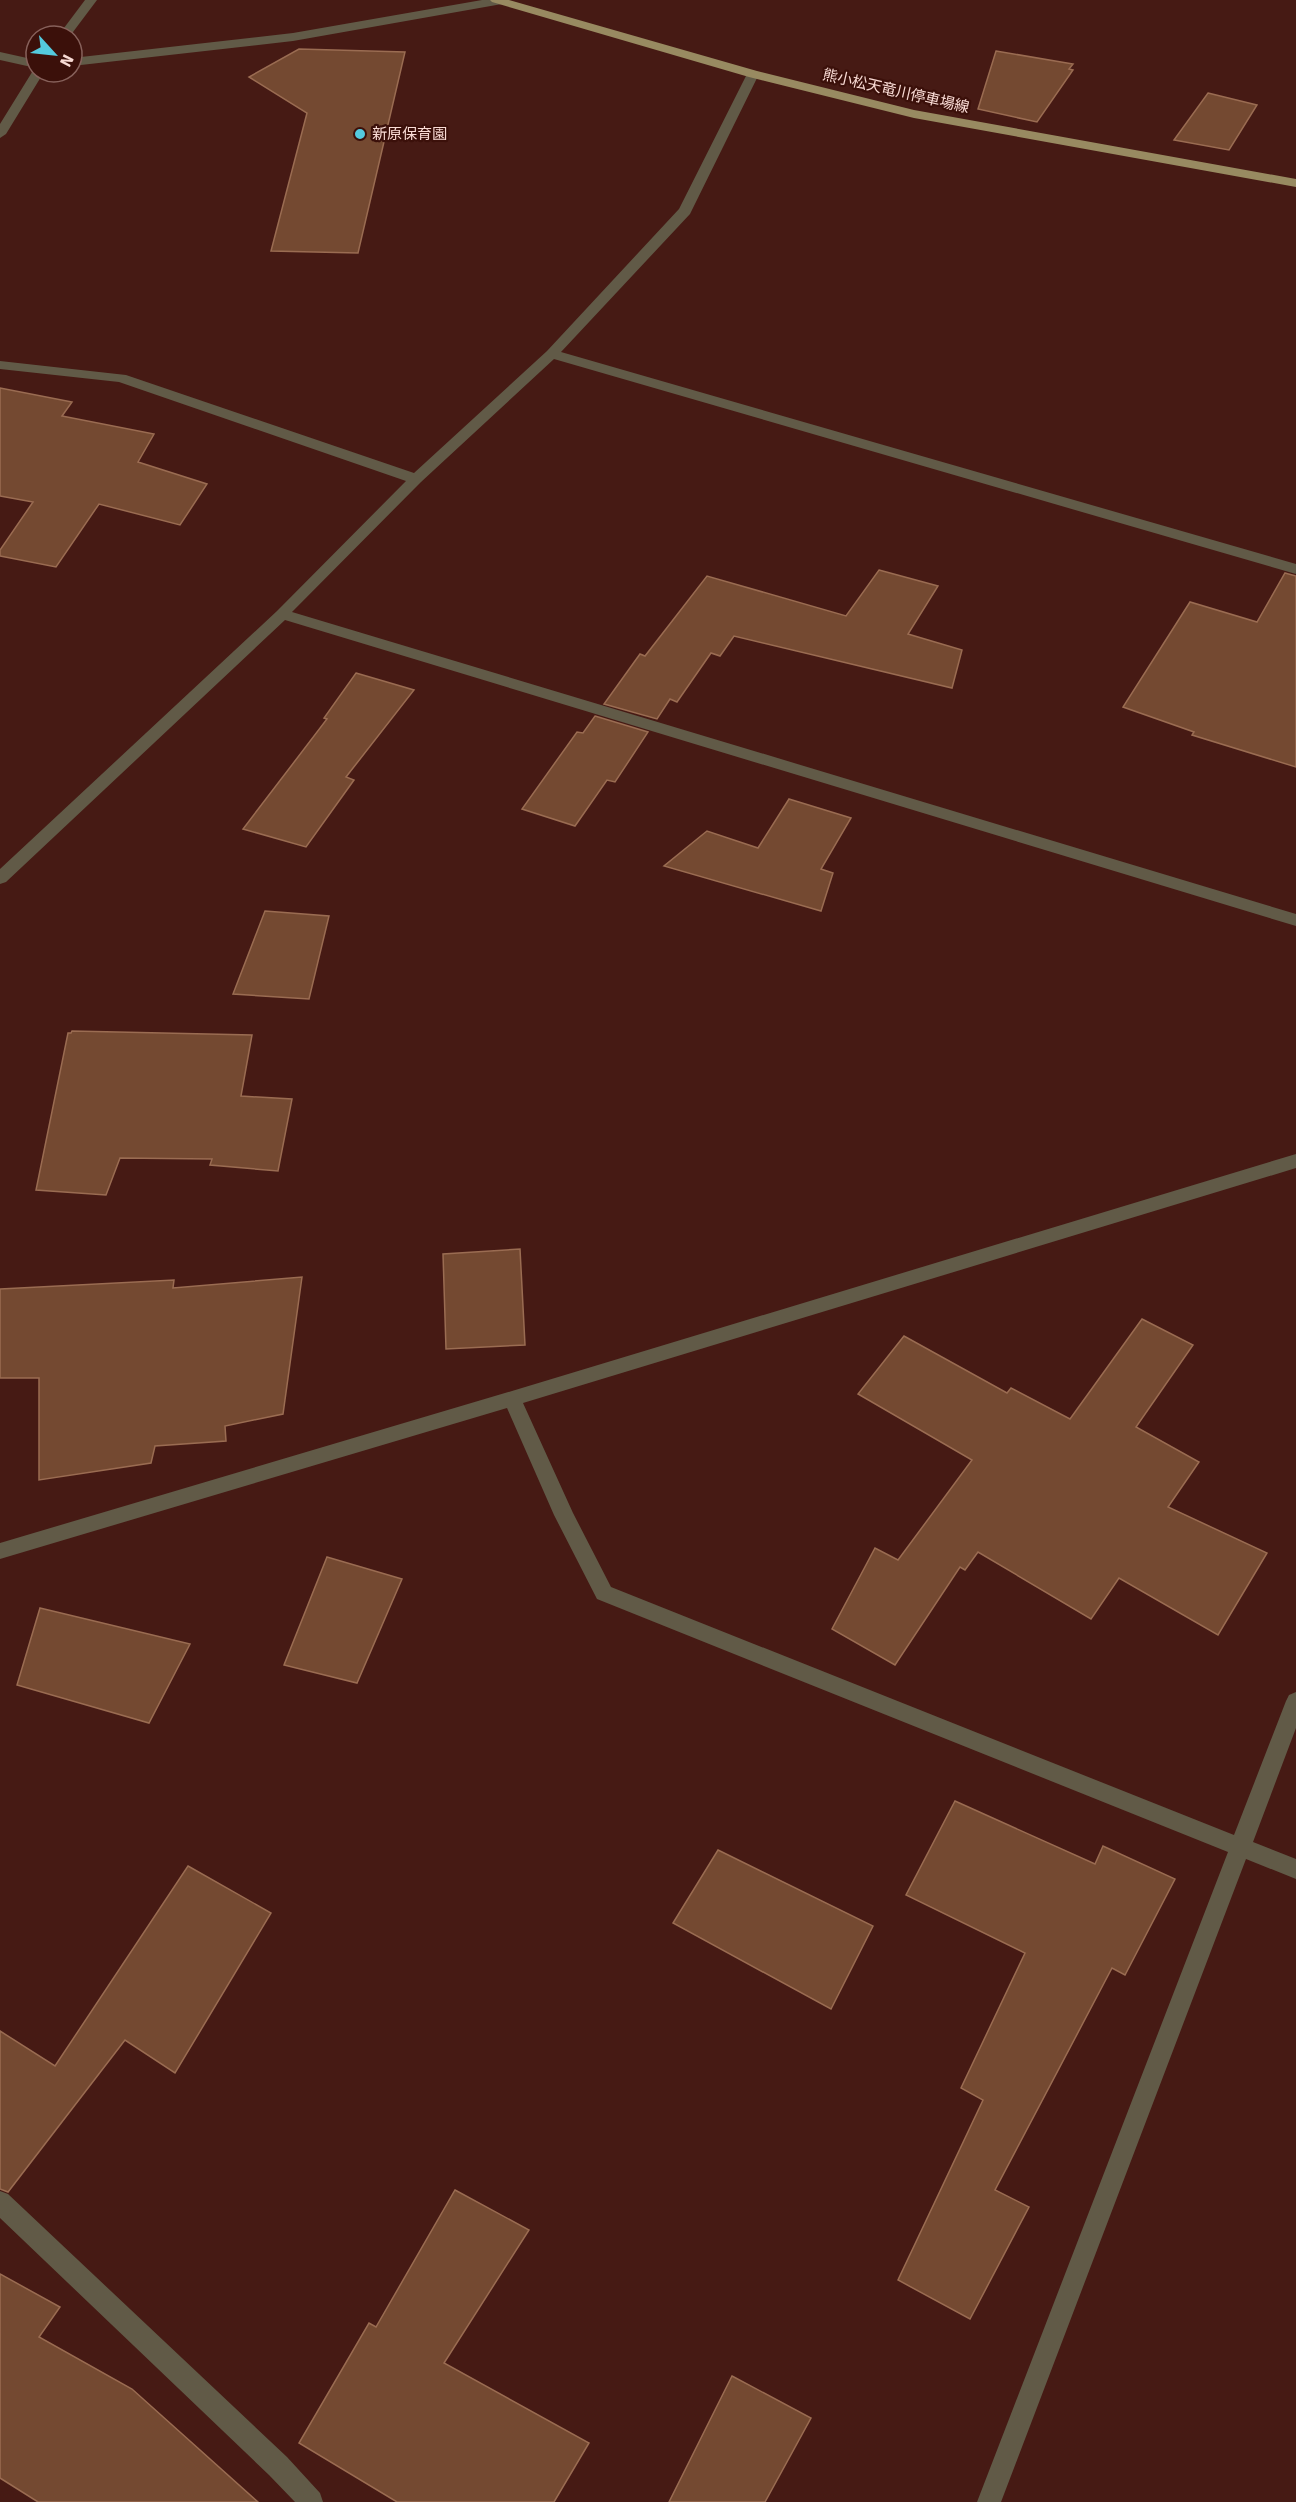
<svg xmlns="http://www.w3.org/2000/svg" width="1296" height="2502" font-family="Signika,'Noto Sans JP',sans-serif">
  <rect width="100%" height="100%" fill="#461a14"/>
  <g fill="#744931" stroke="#9a6c52" stroke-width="1.5">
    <polygon points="299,49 405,52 358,253 271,251 307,113 249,77"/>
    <polygon points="996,51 1073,64 1069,69 1073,70 1037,122 978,109"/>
    <polygon points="1208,93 1257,105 1229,150 1174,140"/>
    <polygon points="0,388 72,402 62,416 154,434 138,462 207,484 180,525 99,504 56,567 0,556 0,550 33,502 0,496"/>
    <polygon points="879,570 938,586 908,634 962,650 952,688 734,636 720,656 711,653 677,702 670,699 657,719 604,704 640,654 645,656 707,576 846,616"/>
    <polygon points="1285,573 1296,576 1296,767 1192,735 1194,732 1123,707 1190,602 1257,622"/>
    <polygon points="356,673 414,690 346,777 354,780 306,847 243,829 327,719 324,718"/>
    <polygon points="595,716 648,732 615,782 607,780 575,826 522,809 577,732 583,733"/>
    <polygon points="789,799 851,818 821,869 833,873 821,911 664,866 707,831 758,848"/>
    <polygon points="265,911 329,916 309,999 233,994"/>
    <polygon points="72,1031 252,1035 241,1096 292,1099 278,1171 210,1165 212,1159 120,1158 106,1195 36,1190 68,1033 71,1033"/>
    <polygon points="520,1249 525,1345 446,1349 443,1254"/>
    <polygon points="302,1277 283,1414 225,1426 226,1441 155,1446 151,1463 39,1480 39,1378 0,1378 0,1289 174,1280 173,1288"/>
    <polygon points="1142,1319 1193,1345 1136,1427 1199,1462 1168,1507 1267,1553 1218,1635 1119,1578 1091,1619 978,1552 965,1570 960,1567 895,1665 832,1629 875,1548 898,1560 972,1460 858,1394 904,1336 1007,1393 1011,1388 1070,1419"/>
    <polygon points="327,1557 402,1579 357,1683 284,1665"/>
    <polygon points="40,1608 190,1644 149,1723 17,1685"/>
    <polygon points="955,1801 1095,1864 1103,1846 1175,1879 1125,1975 1112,1968 995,2190 1029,2207 970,2319 898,2280 983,2100 961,2088 1025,1953 906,1895"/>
    <polygon points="718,1850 873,1926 831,2009 673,1923"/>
    <polygon points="188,1866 271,1913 175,2073 125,2040 8,2192 0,2189 0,2031 55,2066"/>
    <polygon points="455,2190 529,2230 444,2363 589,2443 554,2502 397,2502 299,2443 369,2323 376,2327"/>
    <polygon points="0,2274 60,2307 39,2337 132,2389 258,2502 38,2502 0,2478"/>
    <polygon points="732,2376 811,2418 765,2502 669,2502"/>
  </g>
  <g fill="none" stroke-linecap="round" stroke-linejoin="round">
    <g fill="#615a47" fill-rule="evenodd">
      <polygon points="85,0 97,0 70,36 58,36"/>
      <polygon points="482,0 508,0 502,4 293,41 72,66 72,58 293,33"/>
      <polygon points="0,52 36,60 36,68 0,60"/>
      <polygon points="34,69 36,69 36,72 44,72 6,134 0,138 0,124"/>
      <polygon points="753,70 759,74 690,214 561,352 1296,564 1296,574 554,359 421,482 292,612 1296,914 1296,926 285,620 6,882 0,884 0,869 277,611 406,481 119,382 0,369 0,361 126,375 414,473 547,351 679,209 747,74"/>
      <polygon points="1296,1154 1296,1168 523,1403 573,1513 611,1587 1234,1835 1286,1701 1289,1695 1296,1692 1296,1728 1253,1842 1296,1859 1296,1879 1246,1859 1001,2502 977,2502 1228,1852 597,1599 554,1515 507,1408 0,1559 0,1543 512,1391"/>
      <polygon points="0,2191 8,2194 287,2457 320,2493 323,2502 295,2502 269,2475 0,2218"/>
    </g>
    <polygon fill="#988a61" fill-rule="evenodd" points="490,0 509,0 757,71 914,110 1296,179 1296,187 914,118 749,77 492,2"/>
  </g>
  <circle fill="#54cade" stroke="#3b100a" stroke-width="2" cx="360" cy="134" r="6"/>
  <g text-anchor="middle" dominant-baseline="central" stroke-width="4.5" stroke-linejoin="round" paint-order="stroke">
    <g font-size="15" fill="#f9dbd5" stroke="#3b100a">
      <text transform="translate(896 91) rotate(13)">熊小松天竜川停車場線</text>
    </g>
    <g font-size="15" fill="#f9dbd5" stroke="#3b100a" text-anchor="start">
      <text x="372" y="134">新原保育園</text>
    </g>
  </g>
  <g transform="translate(54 54) rotate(117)"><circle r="28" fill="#3b100a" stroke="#87615b" stroke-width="1.5"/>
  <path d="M0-4.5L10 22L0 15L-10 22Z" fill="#54cade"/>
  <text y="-9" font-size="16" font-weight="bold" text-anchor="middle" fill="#f9dbd5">N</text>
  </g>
</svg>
